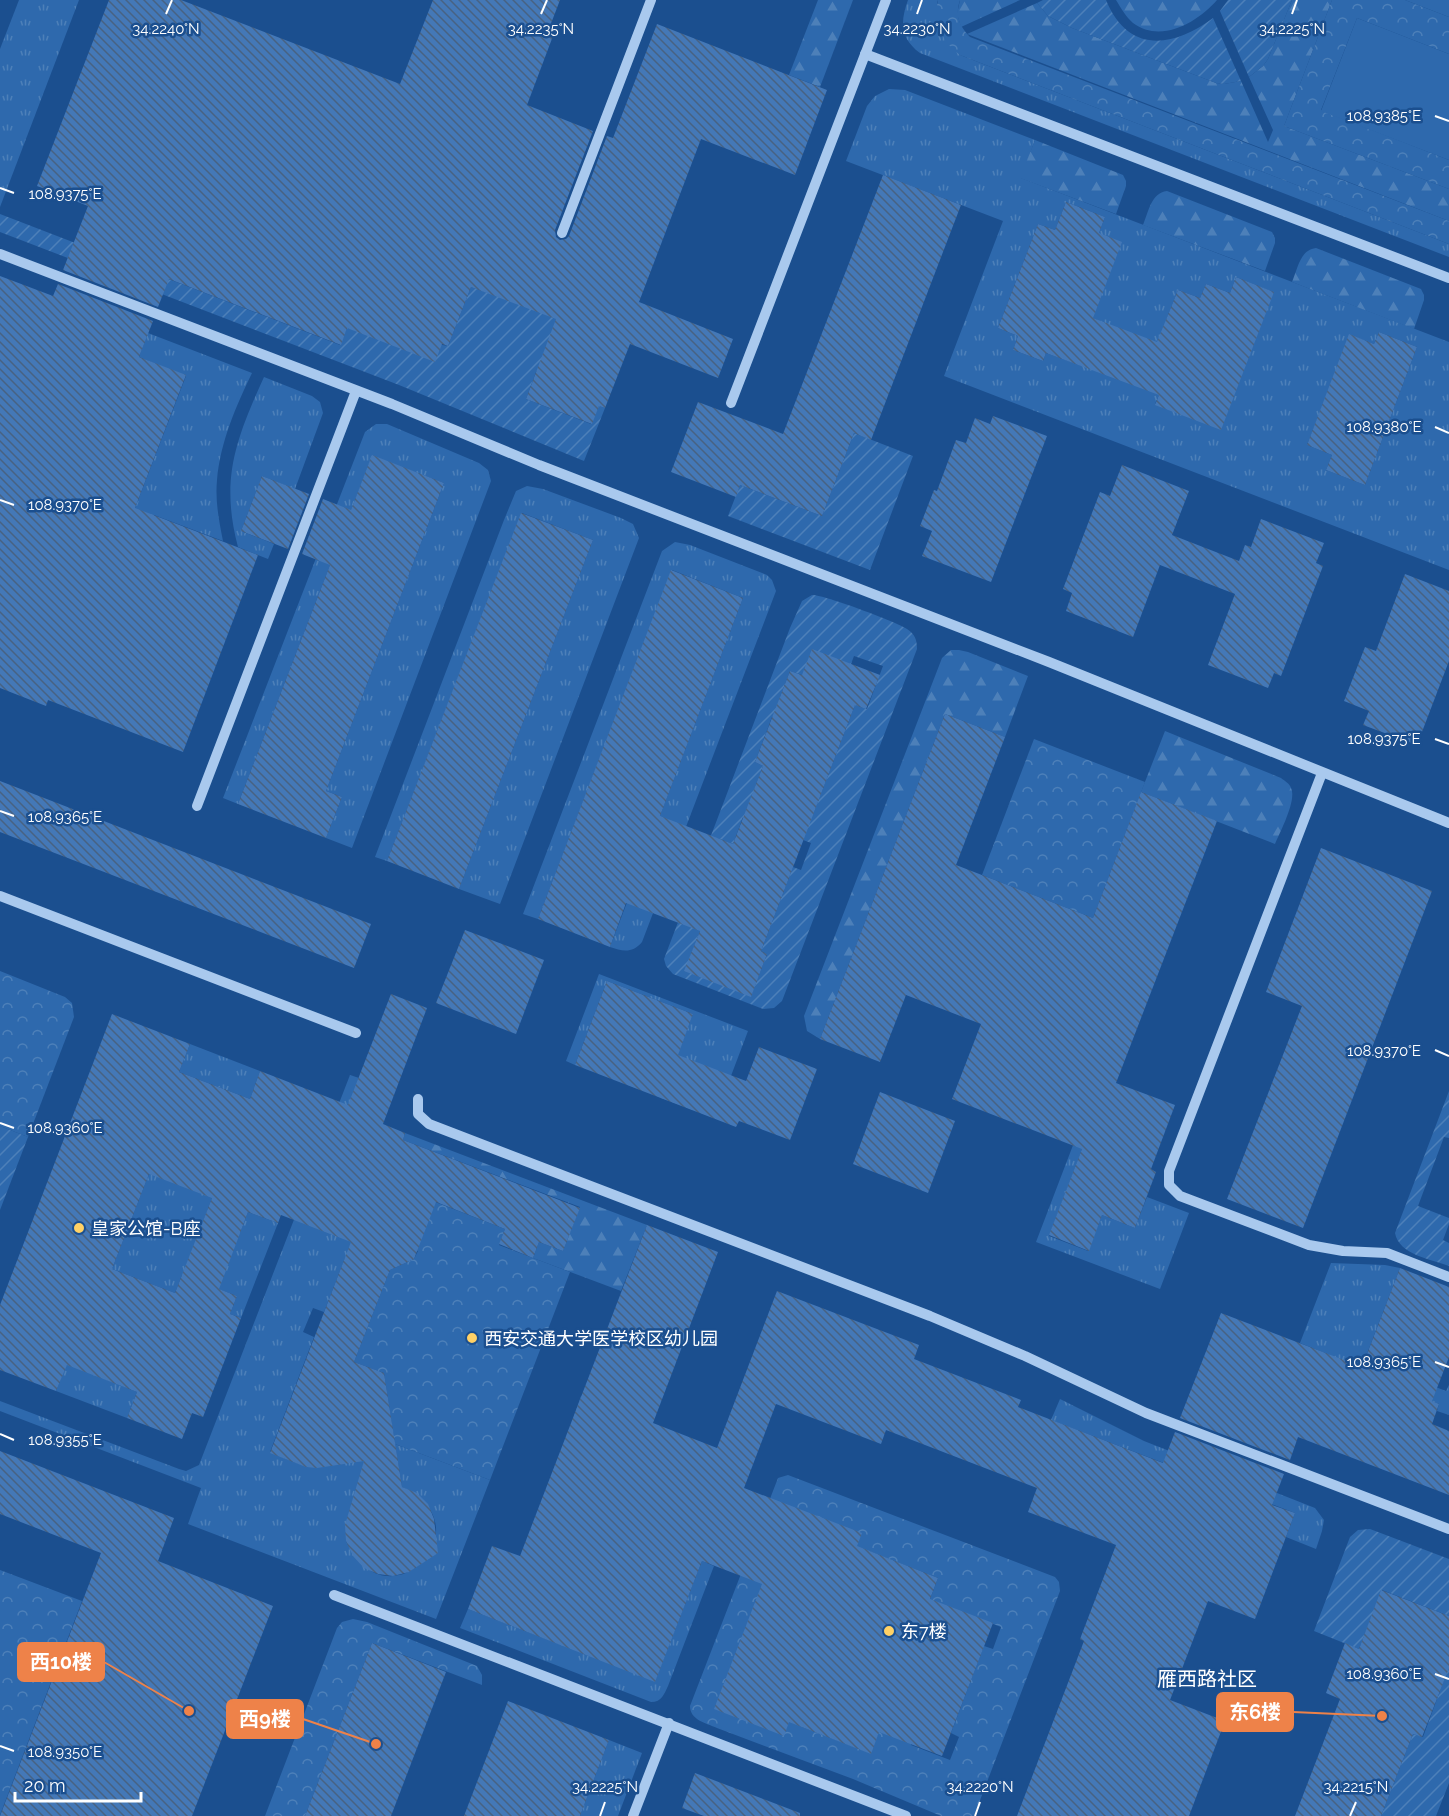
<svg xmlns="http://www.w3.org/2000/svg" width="1449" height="1816" font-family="Raleway,'Noto Sans SC',sans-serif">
  <defs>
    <pattern id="grass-tufts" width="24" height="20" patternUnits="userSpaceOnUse" patternTransform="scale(1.5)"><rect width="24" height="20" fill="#2e69ad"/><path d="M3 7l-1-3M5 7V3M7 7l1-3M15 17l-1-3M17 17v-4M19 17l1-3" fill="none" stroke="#4d80b9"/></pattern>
    <pattern id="forest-firs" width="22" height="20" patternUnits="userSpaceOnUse" patternTransform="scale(1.5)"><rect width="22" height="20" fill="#2e69ad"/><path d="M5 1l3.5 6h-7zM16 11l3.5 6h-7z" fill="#4d80b9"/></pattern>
    <pattern id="park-crowns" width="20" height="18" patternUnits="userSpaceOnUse" patternTransform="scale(1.5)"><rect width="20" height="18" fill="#2e69ad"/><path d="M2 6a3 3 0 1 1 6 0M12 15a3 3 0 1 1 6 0" fill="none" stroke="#4d80b9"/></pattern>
    <pattern id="garden-furrows" width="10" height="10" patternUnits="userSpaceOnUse" patternTransform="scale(1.5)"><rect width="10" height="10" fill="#2e69ad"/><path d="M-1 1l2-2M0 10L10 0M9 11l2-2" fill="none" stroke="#4d80b9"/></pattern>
    <pattern id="building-back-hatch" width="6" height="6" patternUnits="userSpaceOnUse" patternTransform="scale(1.5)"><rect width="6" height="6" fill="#4478b7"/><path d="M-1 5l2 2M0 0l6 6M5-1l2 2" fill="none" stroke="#486282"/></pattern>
  </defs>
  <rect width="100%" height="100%" fill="#1b4f8f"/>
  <g fill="url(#grass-tufts)" fill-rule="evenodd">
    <polygon points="19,0 79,0 0,207 0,49"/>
    <path d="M 908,0 L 938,0 L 937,3 L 960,55 L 1449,244 L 1449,257 L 920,53 C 900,38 900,22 908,0 Z"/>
    <path d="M 889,89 L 905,90 L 1035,140 L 1021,178 L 1449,342 L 1449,570 L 944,376 L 1003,221 L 846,161 L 867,106 L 875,96 ZM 1066,202 L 1105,217 L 1099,233 L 1093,318 L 1100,321 L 1082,366 L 1046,353 L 1043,361 L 1013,350 L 1018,336 L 998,328 L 1038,224 L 1055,230 ZM 1236,277 L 1273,292 L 1251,349 L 1155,404 L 1159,395 L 1166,320 L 1178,290 L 1200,298 L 1206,284 L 1230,293 ZM 1379,332 L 1417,347 L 1365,485 L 1326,470 L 1332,455 L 1307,445 L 1350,335 L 1374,344 Z"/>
    <path d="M 148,333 L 252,373 C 236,406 220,443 217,480 C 215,501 219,521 223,541 L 154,515 L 124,593 L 105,586 L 186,376 L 139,357 Z"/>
    <path d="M 264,377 L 312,396 L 320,402 L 323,413 L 295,489 L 262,476 L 241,531 L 274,544 L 268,559 L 238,547 C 220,479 236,439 264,377 Z"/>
    <polygon points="376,424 387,424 479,463 488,470 491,481 352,848 326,838 342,797 326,791 444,483 372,456 238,804 223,798 365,432"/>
    <polygon points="527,486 543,489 621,518 633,524 639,538 500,904 459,889 593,540 522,513 387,861 375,857 504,520 516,491"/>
    <path d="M 675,542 L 690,545 L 767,575 L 772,580 L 776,591 L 642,942 C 632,954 622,951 610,947 L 743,598 L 672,570 L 538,919 L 523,914 L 662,551 Z"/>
    <polygon points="599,974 748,1031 715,1118 661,1098 693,1014 607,981 575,1065 566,1061"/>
    <polygon points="190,1044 260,1071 250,1099 179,1072"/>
    <path d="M 350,1075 L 359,1078 L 360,1245 L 345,1258 L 324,1312 L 313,1308 L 303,1332 L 314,1337 L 270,1452 C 292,1461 314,1475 336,1461 L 344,1389 L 373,1488 L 346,1541 C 387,1630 489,1527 402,1487 L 395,1444 L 490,1480 L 436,1619 L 188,1524 L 201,1488 L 0,1411 L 0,1401 L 179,1469 L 186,1471 L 199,1465 Z"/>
    <polygon points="1075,1140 1084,1144 1049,1236 1088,1251 1102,1215 1135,1228 1147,1197 1189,1213 1160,1289 1036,1242"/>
    <polygon points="149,1174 220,1177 204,1219 240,1233 248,1212 278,1223 241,1318 230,1314 237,1296 182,1275 175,1293 112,1269"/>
    <polygon points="1331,1263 1385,1265 1400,1268 1363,1364 1412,1378 1446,1391 1449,1385 1449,1415 1437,1411 1439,1404 1327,1361 1330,1355 1300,1343"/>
    <polygon points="67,1364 137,1392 127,1418 56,1391"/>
    <path d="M 581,1396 L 653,1423 L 585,1654 L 655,1681 L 702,1561 L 714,1566 L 668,1686 C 664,1694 662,1702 651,1702 L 460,1628 L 468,1609 L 559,1644 L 587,1421 L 574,1416 Z"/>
    <polygon points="1060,1399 1144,1441 1315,1508 1324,1520 1322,1531 1316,1549 1286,1537 1295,1513 1051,1420"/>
    <polygon points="609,1740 642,1753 618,1816 580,1816"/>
  </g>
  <g fill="url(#forest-firs)">
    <polygon points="818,0 853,0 820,87 789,75"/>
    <polygon points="960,0 1020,0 961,27 957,14"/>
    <path d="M 1116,0 L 1217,0 C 1198,22 1161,44 1133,23 C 1126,17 1121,8 1116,0 Z"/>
    <polygon points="1292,0 1332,0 1284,126 1449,189 1449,221 967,34 1037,3 1048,16 1072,28 1216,83 1224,84 1241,81 1268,142 1273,130 1249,77 1263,66 1268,59"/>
    <polygon points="1035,140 1123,175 1126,181 1126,186 1116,214 1020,178"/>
    <path d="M 1167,191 L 1272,232 L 1275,238 L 1275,243 L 1265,271 L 1143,225 C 1149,211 1151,193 1167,191 Z"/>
    <path d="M 1316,248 L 1421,289 L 1424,295 L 1424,300 L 1414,329 L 1292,282 C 1298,268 1300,250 1316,248 Z"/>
    <polygon points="951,650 959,650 968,652 1028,676 1005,737 945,714 820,1039 807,1031 804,1016 942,658"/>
    <path d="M 1165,731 L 1281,778 C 1285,781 1290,784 1291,788 C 1297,800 1280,832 1275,844 L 1141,792 Z"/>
    <polygon points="405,1133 647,1225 621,1291 533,1258 539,1242 563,1251 580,1207 403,1140"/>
  </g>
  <g fill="url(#park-crowns)" fill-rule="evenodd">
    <path d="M 938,0 L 960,0 C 955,15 959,26 970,37 L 1449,221 L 1449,244 L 960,55 C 942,42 933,22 938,0 Z"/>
    <polygon points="1332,0 1405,0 1449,17 1449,54 1357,18 1321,110 1449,160 1449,189 1284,126"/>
    <polygon points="1034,739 1145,782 1093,918 982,875"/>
    <polygon points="0,971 65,997 72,1003 74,1017 28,1137 0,1126"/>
    <polygon points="412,1193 505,1229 499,1245 570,1272 490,1480 395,1444 384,1373 354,1362 390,1270 414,1259 418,1251 402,1245"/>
    <path d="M 788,1475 L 1055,1577 L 1059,1582 L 1060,1591 L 974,1816 L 941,1816 L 853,1779 L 717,1728 C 706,1723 690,1720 690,1706 L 778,1478 ZM 869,1551 L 938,1578 L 929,1602 L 962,1612 L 1001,1627 L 993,1649 L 984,1646 L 951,1733 L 959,1737 L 950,1760 L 911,1745 L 913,1739 L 880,1729 L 870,1753 L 802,1727 L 794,1708 Z"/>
    <polygon points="0,1570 82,1601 0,1815"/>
    <polygon points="353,1619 367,1622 477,1666 482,1675 482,1685 372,1643 305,1816 265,1816 337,1628 342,1622"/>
  </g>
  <g fill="url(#garden-furrows)" fill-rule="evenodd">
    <path d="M 1043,0 L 1106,0 C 1128,54 1173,48 1213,18 L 1241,81 L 1224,84 L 1216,83 L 1072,28 L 1048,16 L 1037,3 Z"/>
    <polygon points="1228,0 1292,0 1268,59 1263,66 1249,77 1220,11"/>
    <polygon points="0,214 340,345 347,328 448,346 471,287 575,322 536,372 526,399 591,424 599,406 605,408 584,461 399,385 0,232"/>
    <polygon points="854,433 913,456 870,570 728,516 740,485 822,516"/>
    <path d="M 812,595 C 822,594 897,622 907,629 C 915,634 917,640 917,649 L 782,1001 L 774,1008 L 763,1009 L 673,974 L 666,966 L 664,959 L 790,628 L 802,601 ZM 854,656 L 883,666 L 867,709 L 855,705 L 814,812 L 754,790 L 763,766 L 755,762 L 772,717 L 799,705 L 780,697 L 790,671 L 802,675 L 851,664 ZM 743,817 L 811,843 L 801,870 L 793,867 L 761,951 L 767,954 L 751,996 L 690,957 L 700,931 L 717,838 L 733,844 Z"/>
    <path d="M 1449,1091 L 1449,1138 L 1444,1137 L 1418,1206 L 1449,1218 L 1449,1224 L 1443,1240 L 1449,1243 L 1449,1266 C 1431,1259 1399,1255 1395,1233 Z"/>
    <polygon points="0,1126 28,1137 0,1210"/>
    <polygon points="1370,1529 1449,1559 1449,1616 1382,1590 1359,1649 1314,1631 1350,1537 1358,1530"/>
    <polygon points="1449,1648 1449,1783 1436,1816 1381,1816 1413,1734 1423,1737 1447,1672"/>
  </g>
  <g fill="#2e69ad">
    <polygon points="1405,0 1449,0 1449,17"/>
    <polygon points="1357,18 1449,54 1449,160 1321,111"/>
  </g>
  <g fill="url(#building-back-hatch)" fill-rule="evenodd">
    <polygon points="109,0 181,0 400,84 433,0 560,0 547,34 553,36 527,105 593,131 555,230 556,237 560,240 566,239 569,236 607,136 613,138 657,24 827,90 795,175 701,139 639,302 733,339 718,378 630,344 605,408 599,406 592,424 526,399 556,319 471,287 448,346 442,344 435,362 347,328 341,345 169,279 158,307 63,270 88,206 37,186"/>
    <polygon points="883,175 961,205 871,440 854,433 822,516 740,485 736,497 671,472 698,402 783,434"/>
    <polygon points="1066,202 1105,217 1099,233 1122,242 1093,318 1157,342 1178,290 1200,298 1206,284 1230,293 1236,277 1274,292 1221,430 1155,405 1159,395 1046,353 1043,361 1013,350 1018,336 998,328 1038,224 1055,230"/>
    <polygon points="0,276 53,296 58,284 153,321 139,357 186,375 135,508 258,555 183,752 48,700 46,706 0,688"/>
    <polygon points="1379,332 1417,347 1365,485 1326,470 1332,455 1307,445 1349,334 1374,344"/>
    <polygon points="993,416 1047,436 991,582 922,556 932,531 920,526 934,490 937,491 956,440 966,443 975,418 990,424"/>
    <polygon points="372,455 444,483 326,791 342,797 326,838 238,804 330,565 302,554 323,499 351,510"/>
    <polygon points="1122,465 1189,491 1172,535 1239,561 1245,545 1251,547 1261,519 1324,543 1316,563 1323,566 1281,676 1274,673 1268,688 1208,665 1235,594 1160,565 1133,637 1066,611 1072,593 1063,589 1100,492 1110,496"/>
    <polygon points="262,476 309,494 288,549 241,531"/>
    <polygon points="521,513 593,540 459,889 387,861"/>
    <polygon points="671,570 743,598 660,816 733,844 763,766 755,762 790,671 802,675 812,649 880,675 866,709 855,705 761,951 767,954 751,997 684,971 700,931 626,903 610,947 538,919"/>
    <polygon points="1405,574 1449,591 1449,661 1417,745 1363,725 1369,711 1344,701 1365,647 1376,651"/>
    <polygon points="945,714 1005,737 956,865 1093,918 1141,792 1217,821 1116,1083 1175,1105 1151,1169 1156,1172 1135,1228 1102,1215 1089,1251 1049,1235 1082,1149 952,1099 981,1024 906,995 880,1062 820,1039"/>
    <polygon points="0,781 371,924 354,968 0,832"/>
    <polygon points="1321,848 1432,891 1303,1228 1227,1199 1302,1006 1266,992"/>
    <polygon points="465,930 544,960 516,1034 436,1003"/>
    <polygon points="607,981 693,1014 678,1055 746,1081 759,1047 817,1069 790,1140 739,1121 736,1127 575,1065"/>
    <path d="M 391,994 L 427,1008 L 383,1124 L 405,1133 L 403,1140 L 580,1208 L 563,1251 L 539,1242 L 533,1258 L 499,1244 L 505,1229 L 436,1202 L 414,1259 L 390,1270 L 354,1362 L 384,1373 L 402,1487 L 417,1493 L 428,1504 L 434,1519 L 438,1553 L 409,1572 L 393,1576 L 378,1574 L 364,1568 L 353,1556 L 346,1541 L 345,1525 L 364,1461 L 317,1468 L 306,1467 L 270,1453 L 351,1242 L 281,1215 L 278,1223 L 248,1212 L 219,1289 L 237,1296 L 230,1314 L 241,1318 L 203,1417 L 192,1413 L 182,1439 L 127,1418 L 137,1392 L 67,1365 L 56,1391 L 0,1370 L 0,1305 L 112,1014 L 190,1044 L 179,1072 L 250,1099 L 260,1071 L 348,1105 ZM 149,1174 L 212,1198 L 175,1293 L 112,1269 Z"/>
    <polygon points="880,1092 955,1121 928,1193 853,1164"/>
    <polygon points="647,1225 718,1252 653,1423 717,1448 777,1291 919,1345 914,1359 1021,1400 1018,1407 1163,1463 1175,1432 1284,1474 1272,1505 1295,1513 1255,1619 1208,1601 1170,1700 1225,1721 1189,1816 1017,1816 1084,1641 1080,1639 1116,1545 1028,1512 1037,1488 886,1430 881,1444 776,1404 744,1488 862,1533 857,1546 938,1578 930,1599 993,1623 942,1756 879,1732 871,1754 789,1722 784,1736 714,1709 762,1584 702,1561 655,1682 468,1609 492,1546 520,1556"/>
    <polygon points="1400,1268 1449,1287 1449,1357 1432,1401 1439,1404 1432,1424 1449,1431 1449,1495 1298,1437 1290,1460 1180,1418 1221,1313 1362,1367"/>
    <polygon points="0,1451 174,1518 158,1561 273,1606 192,1816 0,1816 101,1553 0,1514"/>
    <polygon points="1381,1590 1449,1616 1449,1668 1422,1737 1413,1734 1381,1816 1295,1816 1340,1699 1326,1693 1345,1643 1359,1649"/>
    <polygon points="372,1643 446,1672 391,1816 305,1816"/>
    <polygon points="508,1701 609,1740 580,1816 464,1816"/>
    <polygon points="695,1773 800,1813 800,1816 704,1816 682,1808"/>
  </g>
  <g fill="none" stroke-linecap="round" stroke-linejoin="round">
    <g stroke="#a9c9ee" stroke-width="10">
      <polyline points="865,54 1449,278"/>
      <polyline points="562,233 651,0"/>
      <polyline points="0,254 392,404 539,465 1049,662 1449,823"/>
      <polyline points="731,403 886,0"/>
      <polyline points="1322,773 1169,1171 1169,1185 1180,1196 1309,1245 1343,1251 1387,1253 1449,1277"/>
      <polyline points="197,806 356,391"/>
      <polyline points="0,896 356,1033"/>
      <polyline points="418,1099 418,1114 429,1124 930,1316 1025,1356 1146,1413 1449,1529"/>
      <polyline points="334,1595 906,1816"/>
      <polyline points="633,1816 669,1723"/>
    </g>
  </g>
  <path fill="none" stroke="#fff" stroke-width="2" d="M 166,14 L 172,0M 541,14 L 547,0M 917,14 L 922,0M 1292,14 L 1297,0M 1435,116 L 1449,121M 0,188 L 14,193M 1435,427 L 1449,433M 0,500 L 14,505M 1435,739 L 1449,744M 0,811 L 14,816M 1435,1050 L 1449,1056M 0,1123 L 14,1128M 1435,1362 L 1449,1367M 0,1434 L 14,1440M 1435,1674 L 1449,1679M 0,1746 L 14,1751M 600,1816 L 605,1802M 975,1816 L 980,1802M 1350,1816 L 1356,1802"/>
  <g fill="#ffd166" stroke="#1b4f8f" stroke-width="2">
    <circle cx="79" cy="1228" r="6"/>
    <circle cx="472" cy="1338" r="6"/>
    <circle cx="889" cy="1631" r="6"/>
  </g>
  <g text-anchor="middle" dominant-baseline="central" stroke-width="5" stroke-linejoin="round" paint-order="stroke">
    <g font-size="18" fill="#fff" stroke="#1b4f8f" text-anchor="start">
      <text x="91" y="1228">皇家公馆-B座</text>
      <text x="484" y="1338">西安交通大学医学校区幼儿园</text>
      <text x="901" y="1631">东7楼</text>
    </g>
    <g font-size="20" fill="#fff" stroke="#1b4f8f">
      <text x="1207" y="1679">雁西路社区</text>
    </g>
  </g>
  <g font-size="15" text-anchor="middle" fill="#fff" stroke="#1b4f8f" stroke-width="5" stroke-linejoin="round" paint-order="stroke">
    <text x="166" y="34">34.2240°N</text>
    <text x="541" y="34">34.2235°N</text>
    <text x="917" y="34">34.2230°N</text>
    <text x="1292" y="34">34.2225°N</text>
    <text x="1384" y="121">108.9385°E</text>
    <text x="65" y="199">108.9375°E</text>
    <text x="1384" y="432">108.9380°E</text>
    <text x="65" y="510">108.9370°E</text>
    <text x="1384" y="744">108.9375°E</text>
    <text x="65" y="822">108.9365°E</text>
    <text x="1384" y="1056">108.9370°E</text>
    <text x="65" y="1133">108.9360°E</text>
    <text x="1384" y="1367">108.9365°E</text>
    <text x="65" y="1445">108.9355°E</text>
    <text x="1384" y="1679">108.9360°E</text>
    <text x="65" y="1757">108.9350°E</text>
    <text x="605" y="1792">34.2225°N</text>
    <text x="980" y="1792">34.2220°N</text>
    <text x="1356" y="1792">34.2215°N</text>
  </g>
  <path fill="none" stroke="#ee8249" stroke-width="2" d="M189 1711L104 1662M1382 1716L1293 1712M376 1744L303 1719"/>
  <g fill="#ee8249" stroke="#1b4f8f" stroke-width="2">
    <circle cx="189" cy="1711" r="6"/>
    <circle cx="1382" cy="1716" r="6"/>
    <circle cx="376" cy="1744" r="6"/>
  </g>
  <g fill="#ee8249" stroke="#ee8249" stroke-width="2">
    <rect x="18" y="1643" width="86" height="38" rx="6"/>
    <rect x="1217" y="1693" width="76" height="38" rx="6"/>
    <rect x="227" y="1700" width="76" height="38" rx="6"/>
  </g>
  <g font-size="20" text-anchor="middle" font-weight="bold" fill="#fff">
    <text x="61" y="1669">西10楼</text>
    <text x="1255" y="1719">东6楼</text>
    <text x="265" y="1726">西9楼</text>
  </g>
  <path d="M15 1792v9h126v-9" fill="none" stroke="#ffffff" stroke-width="3"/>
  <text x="24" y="1792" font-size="18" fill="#ffffff" stroke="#1b4f8f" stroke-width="4.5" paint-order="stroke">20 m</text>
</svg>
